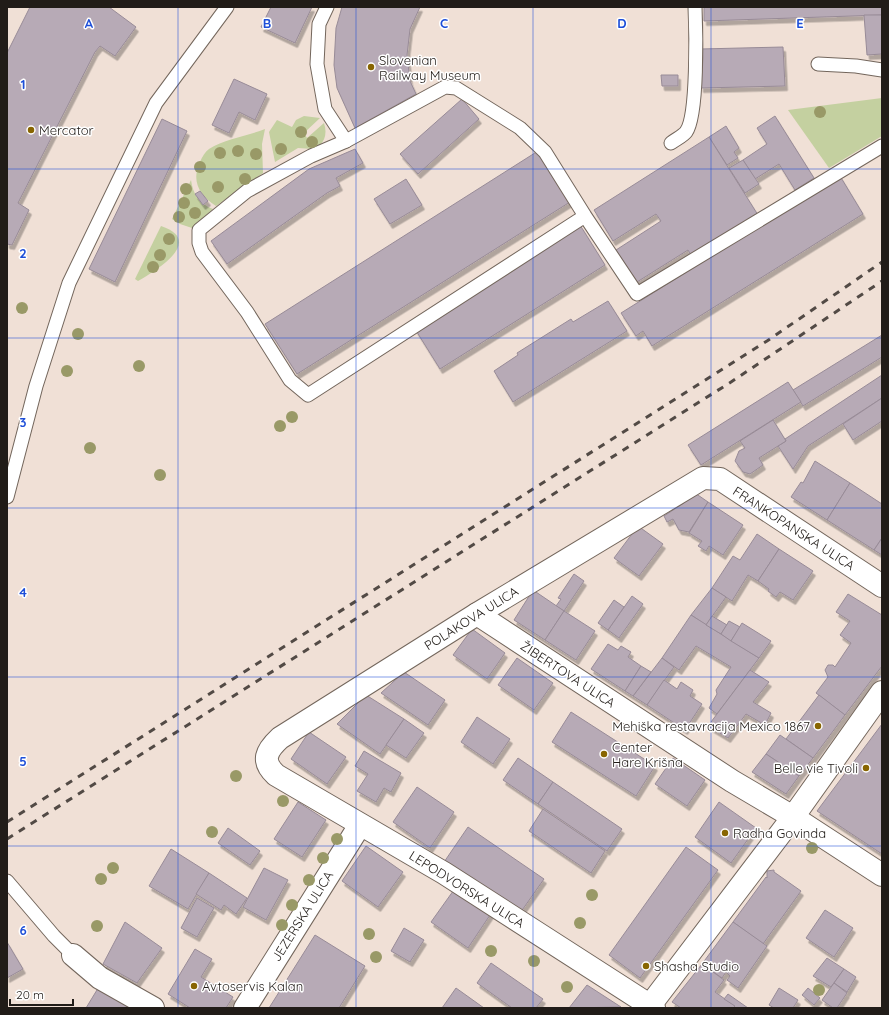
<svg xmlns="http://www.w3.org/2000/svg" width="889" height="1015" font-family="Quicksand,sans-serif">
  <defs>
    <filter id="shadow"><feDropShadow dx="2.5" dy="4.5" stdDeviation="0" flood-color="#0004"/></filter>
  </defs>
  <rect width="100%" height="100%" fill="#f0e0d6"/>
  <g fill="#c4d0a0">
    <polygon points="882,98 882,136 829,168 788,110"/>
    <path d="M 304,116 L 320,118 L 304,133 L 307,138 L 324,123 C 328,135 324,145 313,149 L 298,148 L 275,162 L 269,132 L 277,120 L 292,127 L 296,120 Z"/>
    <path d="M 265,129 L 262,144 L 263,173 L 216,206 C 199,195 191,181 200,162 C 202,157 205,152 209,149 C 225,139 248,136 265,129 Z"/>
    <path d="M 191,180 C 193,194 199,204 213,209 L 192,228 L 180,224 L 172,219 Z"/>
    <path d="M 161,226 C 205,241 157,270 138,281 L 135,279 Z"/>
  </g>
  <g fill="#b7aab6" stroke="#988b97" filter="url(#shadow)">
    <polygon points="30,7 109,7 136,27 115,56 100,46 95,52 18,203 29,210 12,245 7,244 7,53"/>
    <polygon points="271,7 312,7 295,43 261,27"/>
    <polygon points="342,7 420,7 410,29 407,55 410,81 416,94 355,128 337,88 334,65 336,28"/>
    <polygon points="704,7 882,7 882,15 704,21"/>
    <polygon points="864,15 882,15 882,54 867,55"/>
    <polygon points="783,47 785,86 701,88 700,49"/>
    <polygon points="661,75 678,75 678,86 662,86"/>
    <polygon points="234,79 267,94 255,120 239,112 229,133 212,125"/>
    <polygon points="462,99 479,119 418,174 400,154"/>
    <polygon points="775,116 814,178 795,190 779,164 755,179 743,160 767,144 757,128"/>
    <polygon points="162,119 187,131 115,282 89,269"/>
    <polygon points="726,126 739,148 734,152 738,158 727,165 709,137"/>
    <polygon points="709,137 758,215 692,257 688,250 637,282 616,250 661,221 656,214 613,241 594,210"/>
    <polygon points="355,149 363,163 336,178 340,186 327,193 227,264 211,241 309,169"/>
    <polygon points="538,151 570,202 297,374 265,324"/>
    <polygon points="743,160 759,184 745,193 729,168"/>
    <polygon points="840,176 863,214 652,346 643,331 636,336 621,313"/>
    <polygon points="406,179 422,205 390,224 374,199"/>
    <polygon points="200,191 208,201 203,205 195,194"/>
    <polygon points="580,225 605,265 440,369 415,329"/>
    <polygon points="608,301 627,331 513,402 494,371 518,355 517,353 571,319 573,322"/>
    <polygon points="882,335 882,357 803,406 793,390"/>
    <polygon points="882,375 882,398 808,446 793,469 778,446 786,441 785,439"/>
    <polygon points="788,382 801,402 701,465 688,445"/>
    <polygon points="882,398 882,421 853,440 843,424"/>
    <polygon points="773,420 786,441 759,458 763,465 750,474 743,472 735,461 739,451 745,448 740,441"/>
    <polygon points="815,461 850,483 827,520 791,497 801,482 803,483"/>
    <polygon points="850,483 882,504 882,538 874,550 827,520"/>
    <polygon points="695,493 708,502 689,532 679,530 673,519 667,522 664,516 684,503 688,497"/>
    <polygon points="708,502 743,525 723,555 709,546 706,551 698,546 702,541 689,533"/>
    <polygon points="638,526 663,544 639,576 614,558"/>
    <polygon points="757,534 779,549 758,581 748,575 732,601 712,588 733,556 740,560"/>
    <polygon points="882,538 882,555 874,550"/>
    <polygon points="779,549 813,571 793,600 780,592 776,597 768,591 769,589 758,581"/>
    <polygon points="574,574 584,581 564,611 556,606 561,599 558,598"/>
    <polygon points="712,588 726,597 706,625 691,615"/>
    <polygon points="533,590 564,611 545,640 514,620"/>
    <polygon points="848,594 882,615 882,666 845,715 816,693 828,677 825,670 828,665 833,665 835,667 851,643 840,635 850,621 836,612"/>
    <polygon points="632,596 643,604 619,638 608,630"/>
    <polygon points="614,600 624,607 608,630 598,623"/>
    <polygon points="564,611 595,631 576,660 545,640"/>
    <polygon points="691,615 759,658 717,714 709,708 717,694 716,690 731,667 696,646 679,670 662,658"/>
    <polygon points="712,616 727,625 721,634 706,625"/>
    <polygon points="729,621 740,627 731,641 721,634"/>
    <polygon points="742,623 771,641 759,658 731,641"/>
    <polygon points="472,629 505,653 487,679 453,655"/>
    <polygon points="608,644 618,650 621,646 631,652 628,657 641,666 625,691 591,669"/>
    <polygon points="517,658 553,683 534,710 498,685"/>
    <polygon points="662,658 674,667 647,705 633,696"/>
    <polygon points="641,666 651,672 633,696 625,691"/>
    <polygon points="750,670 769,682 753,702 771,713 765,725 746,714 728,738 708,726"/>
    <polygon points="404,672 445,700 428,725 381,693"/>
    <polygon points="664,680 677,689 681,682 693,690 690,696 702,704 685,730 647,705"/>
    <polygon points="366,695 404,719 380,754 337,724"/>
    <polygon points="819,695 845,715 813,758 786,739"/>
    <polygon points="571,712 655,766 636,796 552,742"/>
    <polygon points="477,717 510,739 493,764 461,742"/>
    <polygon points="404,719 424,733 406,758 386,745"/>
    <polygon points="882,724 882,854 817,811"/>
    <polygon points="309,732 346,757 327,784 291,759"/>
    <polygon points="780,735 813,758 799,776 766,754"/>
    <polygon points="364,751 401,773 391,792 384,788 376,802 357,791 368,774 355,766"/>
    <polygon points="766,754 799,776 786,794 752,772"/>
    <polygon points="518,758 553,782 538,804 503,780"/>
    <polygon points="673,758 705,780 687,806 655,784"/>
    <polygon points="553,782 622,829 607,851 538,804"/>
    <polygon points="417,787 454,812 430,848 393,822"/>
    <polygon points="298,802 326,820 302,857 274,839"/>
    <polygon points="719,802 756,828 731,863 695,837"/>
    <polygon points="543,809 605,851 591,873 529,831"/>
    <polygon points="468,827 544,879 518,916 442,865"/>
    <polygon points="228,828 260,851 250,865 218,843"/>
    <polygon points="366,846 403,872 378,907 342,881"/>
    <polygon points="686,847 718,870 640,978 609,955"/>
    <polygon points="171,849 209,873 188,909 149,886"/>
    <polygon points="264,868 288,880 266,920 243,907"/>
    <polygon points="774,870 774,872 801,891 763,944 733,922 766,877 767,878 767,871"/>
    <polygon points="209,873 247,898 236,914 224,905 221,910 196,894"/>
    <polygon points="456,887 492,912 468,948 431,922"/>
    <polygon points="197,898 214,908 197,937 181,928"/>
    <polygon points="825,910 853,928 834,957 806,938"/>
    <polygon points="125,922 162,948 137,983 103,964"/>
    <polygon points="733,922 767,946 738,988 727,980 730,976 726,972 722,978 702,964"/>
    <polygon points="404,928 424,940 410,962 391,951"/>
    <polygon points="315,935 365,966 339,1008 269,1008"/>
    <polygon points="7,942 23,969 7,978"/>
    <polygon points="195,949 212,959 201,977 233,997 226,1008 190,1008 168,994"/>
    <polygon points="827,958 844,969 831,987 813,976"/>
    <polygon points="491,963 543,999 536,1008 512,1008 477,983"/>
    <polygon points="702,964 724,980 715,992 735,1006 733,1008 681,1008 672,1002"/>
    <polygon points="844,969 856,977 847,992 834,983"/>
    <polygon points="834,983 847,993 837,1008 833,1008 822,1000"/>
    <polygon points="100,985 138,1008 86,1008"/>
    <polygon points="587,985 621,1007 569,1008"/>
    <polygon points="456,988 484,1008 442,1008"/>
    <polygon points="779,988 798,1000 793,1008 774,1008 769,1005"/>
    <polygon points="808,988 820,998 814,1005 802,995"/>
    <polygon points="728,994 748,1008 733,1008 735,1006 724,999"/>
  </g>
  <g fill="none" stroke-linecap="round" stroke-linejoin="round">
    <defs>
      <g id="lane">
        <polyline points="327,7 319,24 317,64 325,109 346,141"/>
        <polyline points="818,64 856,66 882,70"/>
        <path d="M 671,143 C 676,139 683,136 686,132 C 698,116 696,29 695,7"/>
        <polyline points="585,216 308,395 290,380 247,312 202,252 199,243 199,230 247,191 311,156 346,141 445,87 456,88 520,128 545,152 585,216 637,294 882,146"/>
        <polyline points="7,497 36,386 69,283 156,103 227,7"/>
        <polyline points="7,881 54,936 73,955"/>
      </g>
      <g id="street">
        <polyline points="477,614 732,781 793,817 882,875"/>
        <polyline points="73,955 100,978 153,1008"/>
        <polyline points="245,1008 360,825"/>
        <polyline points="648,1008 793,817 882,692"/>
        <path d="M 654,1008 L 444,873 L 276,775 C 261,761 266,751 280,738 L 477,614 L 703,478 L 720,479 L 882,586"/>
      </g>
    </defs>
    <use href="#lane" stroke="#73665c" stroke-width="15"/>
    <use href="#street" stroke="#73665c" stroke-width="24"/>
    <use href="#lane" stroke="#fff" stroke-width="13"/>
    <use href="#street" stroke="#fff" stroke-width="22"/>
    <g stroke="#524a45" stroke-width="3" stroke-dasharray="7 7" stroke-linecap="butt">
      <polyline points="7,822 767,341 882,262"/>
      <polyline points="7,839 731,382 882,281"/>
    </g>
  </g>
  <g fill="#999967">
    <circle cx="820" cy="112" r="6"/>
    <circle cx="301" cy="132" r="6"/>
    <circle cx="312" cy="142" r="6"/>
    <circle cx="281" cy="149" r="6"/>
    <circle cx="238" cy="151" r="6"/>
    <circle cx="220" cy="153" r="6"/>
    <circle cx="256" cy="154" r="6"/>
    <circle cx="200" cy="167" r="6"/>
    <circle cx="245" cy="179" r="6"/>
    <circle cx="218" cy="187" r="6"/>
    <circle cx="186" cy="189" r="6"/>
    <circle cx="184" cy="203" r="6"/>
    <circle cx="195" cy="213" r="6"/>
    <circle cx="179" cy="217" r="6"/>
    <circle cx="169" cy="239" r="6"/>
    <circle cx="160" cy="255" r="6"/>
    <circle cx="153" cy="267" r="6"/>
    <circle cx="22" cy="308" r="6"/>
    <circle cx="78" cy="334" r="6"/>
    <circle cx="139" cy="366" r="6"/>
    <circle cx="67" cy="371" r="6"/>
    <circle cx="292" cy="417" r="6"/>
    <circle cx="280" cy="426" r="6"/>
    <circle cx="90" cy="448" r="6"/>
    <circle cx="160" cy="475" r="6"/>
    <circle cx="236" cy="776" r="6"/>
    <circle cx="283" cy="801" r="6"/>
    <circle cx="212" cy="832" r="6"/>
    <circle cx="337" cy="839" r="6"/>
    <circle cx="812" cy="848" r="6"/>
    <circle cx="323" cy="858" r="6"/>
    <circle cx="113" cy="868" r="6"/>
    <circle cx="101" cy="879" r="6"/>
    <circle cx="309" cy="880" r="6"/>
    <circle cx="592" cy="895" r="6"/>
    <circle cx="292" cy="905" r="6"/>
    <circle cx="580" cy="923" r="6"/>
    <circle cx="282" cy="925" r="6"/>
    <circle cx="97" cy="926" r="6"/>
    <circle cx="369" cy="934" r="6"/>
    <circle cx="491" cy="951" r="6"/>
    <circle cx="376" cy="957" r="6"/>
    <circle cx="534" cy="961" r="6"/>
    <circle cx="567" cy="987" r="6"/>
    <circle cx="819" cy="990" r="6"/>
  </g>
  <path fill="none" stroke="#1d4ed8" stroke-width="1" stroke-opacity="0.55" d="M 178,7 L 178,1008M 356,7 L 356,1008M 533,7 L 533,1008M 711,7 L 711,1008M 7,169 L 882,169M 7,338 L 882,338M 7,508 L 882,508M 7,677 L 882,677M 7,846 L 882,846"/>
  <g fill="#886501" stroke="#fff" stroke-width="1.5">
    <circle cx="371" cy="67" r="4"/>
    <circle cx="31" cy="130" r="4"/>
    <circle cx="818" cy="726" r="4"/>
    <circle cx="604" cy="754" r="4"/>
    <circle cx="866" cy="768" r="4"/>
    <circle cx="725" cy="833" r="4"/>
    <circle cx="646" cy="966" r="4"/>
    <circle cx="194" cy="986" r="4"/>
  </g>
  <g text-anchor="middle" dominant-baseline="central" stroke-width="3" stroke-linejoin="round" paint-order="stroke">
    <g font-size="13" fill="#211c18" stroke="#fff" text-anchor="start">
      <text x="379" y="60">Slovenian<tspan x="379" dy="15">Railway Museum</tspan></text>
      <text x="39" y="130">Mercator</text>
      <text x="810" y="726" text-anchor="end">Mehiška restavracija Mexico 1867</text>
      <text x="612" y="747">Center<tspan x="612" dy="15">Hare Krišna</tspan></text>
      <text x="858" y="768" text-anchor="end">Belle vie Tivoli</text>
      <text x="733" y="833">Radha Govinda</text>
      <text x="654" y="966">Shasha Studio</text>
      <text x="202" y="986">Avtoservis Kalan</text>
    </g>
    <g font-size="13" fill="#211c18" stroke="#fff">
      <text transform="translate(794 528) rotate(33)">FRANKOPANSKA ULICA</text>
      <text transform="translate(471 618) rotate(-32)">POLAKOVA ULICA</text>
      <text transform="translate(568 674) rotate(33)">ŽIBERTOVA ULICA</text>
      <text transform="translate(467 889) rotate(32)">LEPODVORSKA ULICA</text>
      <text transform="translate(302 916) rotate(-58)">JEZERSKA ULICA</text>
    </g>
  </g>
  <g font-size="13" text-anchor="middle" font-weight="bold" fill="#1d4ed8" stroke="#fff" stroke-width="3" stroke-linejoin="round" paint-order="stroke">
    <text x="89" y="28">A</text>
    <text x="267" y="28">B</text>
    <text x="444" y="28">C</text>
    <text x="622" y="28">D</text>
    <text x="800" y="28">E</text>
    <text x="23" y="89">1</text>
    <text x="23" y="258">2</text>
    <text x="23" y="427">3</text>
    <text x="23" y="597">4</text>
    <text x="23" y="766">5</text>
    <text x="23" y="935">6</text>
  </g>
  <rect width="889" height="1015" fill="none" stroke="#211c18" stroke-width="16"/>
  <path d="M10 999v6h63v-6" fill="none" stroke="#211c18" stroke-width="2"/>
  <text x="16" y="999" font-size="12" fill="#211c18" stroke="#ffffff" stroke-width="3" paint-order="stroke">20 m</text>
</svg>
